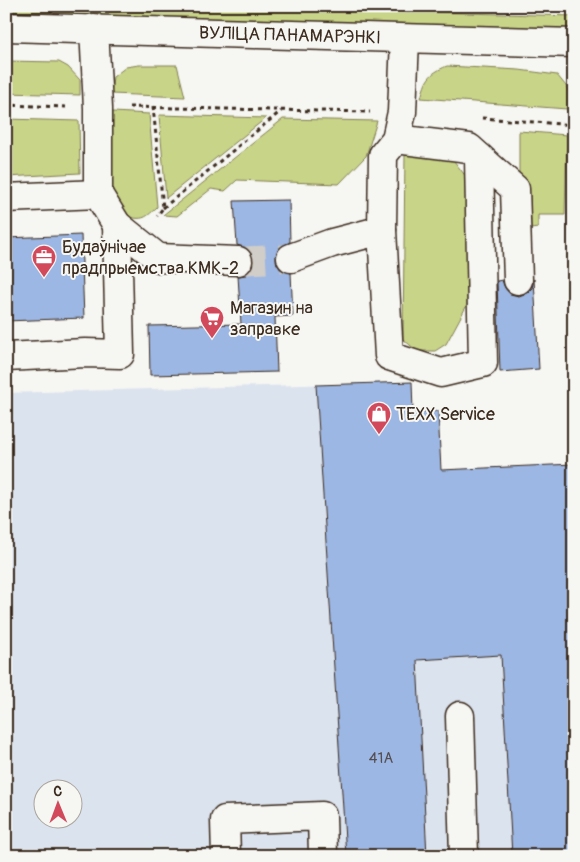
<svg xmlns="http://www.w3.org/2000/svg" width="580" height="862" font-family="Pangolin,sans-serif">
  <rect width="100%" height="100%" fill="#f6f6f2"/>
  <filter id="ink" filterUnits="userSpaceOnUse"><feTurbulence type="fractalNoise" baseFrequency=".02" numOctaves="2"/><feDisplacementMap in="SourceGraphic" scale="10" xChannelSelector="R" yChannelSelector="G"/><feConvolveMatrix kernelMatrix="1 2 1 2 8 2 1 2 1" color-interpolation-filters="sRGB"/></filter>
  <g filter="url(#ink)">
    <path fill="#dbe3ee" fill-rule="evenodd" d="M 412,382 L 413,412 L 438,411 L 441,470 L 574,464 L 574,856 L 6,856 L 6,393 ZM 42,790 L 72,790 L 72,820 L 42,820 Z"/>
    <g fill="#c8d487" stroke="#827f52">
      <polygon points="6,6 209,6 574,16 574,29 6,14"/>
      <polygon points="6,61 59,62 68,67 80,80 80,95 6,93"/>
      <polygon points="139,65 177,65 185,97 111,94 113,77 126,67"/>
      <path d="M 447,66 L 519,70 L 557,75 L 566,86 L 572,99 L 567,109 L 421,98 C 426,80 428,74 447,66 Z"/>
      <path d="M 113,112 L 149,114 L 157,207 C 144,220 142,220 124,216 L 108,191 Z"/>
      <polygon points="159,115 266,118 166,198"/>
      <polygon points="6,119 79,121 80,173 6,177"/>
      <polygon points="283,119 377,121 366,156 339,184 237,180 225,191 211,189 177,216 163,215"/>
      <polygon points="519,131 567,135 565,215 538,215 538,228 531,229 530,194 519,175"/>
      <polygon points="447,152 467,178 467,305 446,344 435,351 417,351 403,339 405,154"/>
    </g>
    <g fill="#9cb7e3" stroke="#3b2a1e">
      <polygon points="289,200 290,242 279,248 276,256 277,264 281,270 291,273 293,316 275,317 277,372 150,375 149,326 241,324 238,276 246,275 251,270 254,261 252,253 247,248 237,245 234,201"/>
      <polygon points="81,235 84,318 6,321 6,238"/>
      <polygon points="534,279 539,369 500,372 497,281 502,280 505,288 510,294 519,296 527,293 532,288"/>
      <polygon points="412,382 413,412 438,411 441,470 574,464 574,856 512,856 501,655 417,660 427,856 346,856 316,385"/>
    </g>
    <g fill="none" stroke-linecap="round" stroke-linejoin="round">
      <polyline stroke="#d1cdc8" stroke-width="28" stroke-dasharray="28 14" stroke-linecap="butt" points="238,261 291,258"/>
      <defs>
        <g id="minor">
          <polyline points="94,28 98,108 98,194 117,225 158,258 238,261"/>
          <polyline points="479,157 515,189 518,280"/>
          <polyline points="6,198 98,194"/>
          <polyline points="382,230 389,356 441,373 483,363 479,157 469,148 396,139"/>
          <polyline points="291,258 332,243 382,230 383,155 396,139 402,112 405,39"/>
          <polyline points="6,357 85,353 120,354 117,225"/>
          <polyline points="460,716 464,856"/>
          <polyline points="226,856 225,820 322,816 323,856"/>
        </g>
        <g id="major">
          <path id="s1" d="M 6,27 L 574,43"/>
        </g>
      </defs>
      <use href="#minor" stroke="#3b2a1e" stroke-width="31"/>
      <use href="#major" stroke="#3b2a1e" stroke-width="31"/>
      <g stroke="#3b2a1e" stroke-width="3" stroke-dasharray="4 4" stroke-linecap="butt">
        <polyline points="6,105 66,107"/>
        <polyline points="153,106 163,208 157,216"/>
        <polyline points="129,107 370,112"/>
        <polyline points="482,118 574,125"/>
        <polyline points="163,208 281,111"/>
      </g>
      <use href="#minor" stroke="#f6f6f2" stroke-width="28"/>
      <use href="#major" stroke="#f6f6f2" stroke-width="28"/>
    </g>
  </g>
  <defs>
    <symbol id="office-pin" viewBox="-11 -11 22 30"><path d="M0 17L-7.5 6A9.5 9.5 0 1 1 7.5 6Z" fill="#d1495b" stroke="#f6f6f2"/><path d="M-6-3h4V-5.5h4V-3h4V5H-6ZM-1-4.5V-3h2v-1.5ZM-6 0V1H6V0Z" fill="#fff"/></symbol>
    <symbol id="supermarket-pin" viewBox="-11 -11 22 30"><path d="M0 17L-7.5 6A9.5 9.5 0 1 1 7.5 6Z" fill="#d1495b" stroke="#f6f6f2"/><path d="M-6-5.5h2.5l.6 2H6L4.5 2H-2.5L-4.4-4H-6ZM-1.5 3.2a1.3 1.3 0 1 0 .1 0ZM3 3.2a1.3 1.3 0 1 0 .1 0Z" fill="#fff"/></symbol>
    <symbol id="shop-pin" viewBox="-11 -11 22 30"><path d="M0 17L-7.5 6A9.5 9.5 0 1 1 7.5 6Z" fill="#d1495b" stroke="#f6f6f2"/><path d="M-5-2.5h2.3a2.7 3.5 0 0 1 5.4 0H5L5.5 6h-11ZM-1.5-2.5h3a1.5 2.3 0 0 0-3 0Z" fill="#fff"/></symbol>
  </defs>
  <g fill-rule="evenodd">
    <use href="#office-pin" x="30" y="243" width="28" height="38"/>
    <use href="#supermarket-pin" x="198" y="304" width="28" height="38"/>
    <use href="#shop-pin" x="365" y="400" width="28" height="38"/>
  </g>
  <g text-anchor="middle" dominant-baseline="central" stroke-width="4" stroke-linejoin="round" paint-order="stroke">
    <g font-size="15" fill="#534d4f">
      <text x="381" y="758">41А</text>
    </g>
    <g font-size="18" fill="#3b2a1e" stroke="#f6f6f2">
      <text stroke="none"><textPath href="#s1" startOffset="284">ВУЛІЦА ПАНАМАРЭНКІ</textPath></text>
    </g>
    <g font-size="18" fill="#3b2a1e" stroke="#f6f6f2" text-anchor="start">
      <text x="62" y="247">Будаўнічае<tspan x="62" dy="21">прадпрыемства КМК-2</tspan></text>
      <text x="230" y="308">Магазин на<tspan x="230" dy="21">заправке</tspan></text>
      <text x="396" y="414">TEXX Service</text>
    </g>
  </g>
  <rect width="580" height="862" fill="none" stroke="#f6f6f2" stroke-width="25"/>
  <rect x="12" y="12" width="555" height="837" fill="none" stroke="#3b2a1e" stroke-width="2" filter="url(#ink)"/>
  <g transform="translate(58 804) rotate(359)"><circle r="24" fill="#f6f6f2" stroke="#aba49d"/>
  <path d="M0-4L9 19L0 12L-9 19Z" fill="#d1495b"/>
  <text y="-8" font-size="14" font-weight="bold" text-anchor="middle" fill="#3b2a1e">С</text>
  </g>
</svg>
